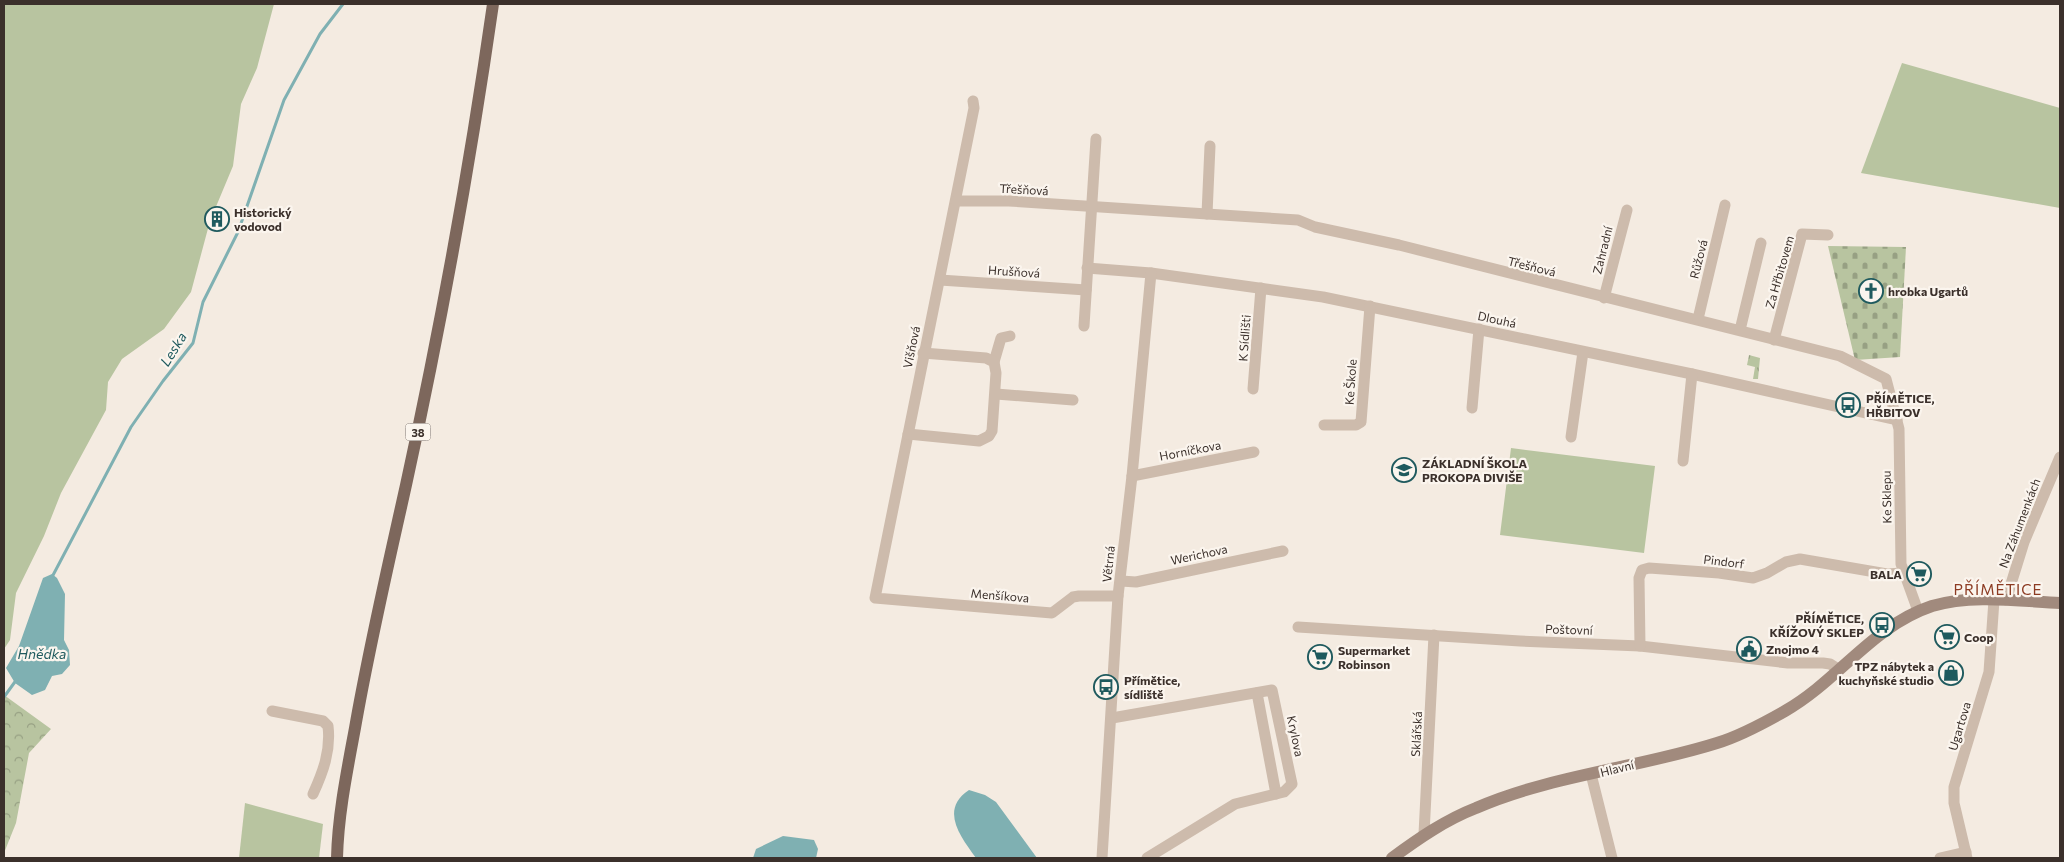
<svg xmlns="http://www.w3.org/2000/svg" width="2064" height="862" font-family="Commissioner,sans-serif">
  <defs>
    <pattern id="forest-crowns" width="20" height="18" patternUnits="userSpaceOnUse" patternTransform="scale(1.25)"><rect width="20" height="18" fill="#b8c4a0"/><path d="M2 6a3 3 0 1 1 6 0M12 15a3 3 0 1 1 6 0" fill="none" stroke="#97a083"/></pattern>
    <pattern id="cemetery-stones" width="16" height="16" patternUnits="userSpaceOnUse" patternTransform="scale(1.25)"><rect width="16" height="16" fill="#b8c4a0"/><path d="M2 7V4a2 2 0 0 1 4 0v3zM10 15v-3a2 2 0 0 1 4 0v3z" fill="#97a083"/></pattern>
    <pattern id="park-tufts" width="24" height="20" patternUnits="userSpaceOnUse" patternTransform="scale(1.25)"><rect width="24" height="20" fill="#b8c4a0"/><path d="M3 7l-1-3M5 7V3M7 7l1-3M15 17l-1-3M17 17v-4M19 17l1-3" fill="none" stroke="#97a083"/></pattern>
  </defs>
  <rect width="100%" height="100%" fill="#f4ebe1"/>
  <g fill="#b8c4a0">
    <polygon points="4,4 274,4 257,68 241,104 233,166 210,221 191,292 164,329 122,359 108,382 106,410 61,493 44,536 16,593 10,640 4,649"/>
    <polygon points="1902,63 2060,108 2060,208 1861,173"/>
    <polygon points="1511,448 1655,466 1644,553 1500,535"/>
    <polygon points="245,803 323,824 319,858 239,858"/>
  </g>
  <polygon fill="url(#forest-crowns)" points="4,695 51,729 29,753 16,823 4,853"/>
  <polygon fill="url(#cemetery-stones)" points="1828,246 1906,247 1900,357 1855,360"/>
  <polygon fill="url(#park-tufts)" points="1749,355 1760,358 1758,379 1753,379 1755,367 1747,365"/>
  <g fill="#7fb0b2">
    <polygon points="52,574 57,578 65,594 64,640 69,650 70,665 62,674 52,676 45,690 32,695 15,683 6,668 19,646 43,578"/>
    <path d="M 969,790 L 985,795 L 996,802 L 1037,858 L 976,858 C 961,837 939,810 969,790 Z"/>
    <polygon points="783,836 814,840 818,849 816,858 753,858 756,849"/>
  </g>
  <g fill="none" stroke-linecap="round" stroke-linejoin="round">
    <g stroke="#7fb0b2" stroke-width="3">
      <polyline points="51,579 131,427 163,381 193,343 203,302 238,232 284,100 320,34 343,4"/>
      <polyline points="4,697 17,679"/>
    </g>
    <g stroke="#cdbbac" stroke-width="11">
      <polyline points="973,101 974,108 875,598 1052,613 1073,597 1079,596 1118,596"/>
      <polyline points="956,201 1009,201 1298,220 1315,227 1399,245 1840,356 1886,379 1899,429 1901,564 1918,611"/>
      <polyline points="1207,214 1210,146"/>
      <polyline points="1087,268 1151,273 1323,297 1692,374 1897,420"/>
      <polyline points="940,280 1086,290"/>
      <polyline points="1604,298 1627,210"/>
      <polyline points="1698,319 1725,205"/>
      <polyline points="1084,326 1096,139"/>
      <polyline points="1740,330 1761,243"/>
      <polyline points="1774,340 1802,234 1828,235"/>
      <polyline points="994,362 1001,338 1010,336"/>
      <polyline points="1253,389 1261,288"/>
      <polyline points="996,394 1073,400"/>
      <polyline points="1472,408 1479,329"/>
      <polyline points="1324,425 1356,425 1361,422 1370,306"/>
      <polyline points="908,434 979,441 989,436 992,431 996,373 994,362 986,358 923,353"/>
      <polyline points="1571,437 1583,352"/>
      <polyline points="1683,461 1692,374"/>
      <polyline points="1132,476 1254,452"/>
      <polyline points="1121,581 1136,582 1283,551"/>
      <polyline points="2006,600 2024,542 2060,457"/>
      <polyline points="1298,627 1520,641 1640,646 1788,663 1823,663 1830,664 1838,669"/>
      <polyline points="1640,646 1639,578 1642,570 1649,568 1719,573 1753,578 1767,573 1786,562 1800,559 1887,574 1902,573"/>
      <polyline points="1257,693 1276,794"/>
      <path d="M 272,711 L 323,721 L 328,726 C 331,751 323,772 313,794"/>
      <polyline points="1112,718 1272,690 1292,784 1284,792 1235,804 1147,858"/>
      <polyline points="1591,774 1612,858"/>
      <polyline points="1424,834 1434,635"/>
      <polyline points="1102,858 1118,596 1132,476 1151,273"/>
      <polyline points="1940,858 1966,852"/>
      <polyline points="1967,858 1954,803 1954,787 1989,672 1994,600"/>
    </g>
    <path stroke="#a18a7d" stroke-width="12" d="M 1392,858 C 1418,839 1445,820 1476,808 C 1552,775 1638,768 1717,743 C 1740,736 1764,723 1785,711 C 1838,681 1872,626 1932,606 C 1972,594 2019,601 2060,603"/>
    <path stroke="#7d675c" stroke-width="12" d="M 337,858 C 338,815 347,771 355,728 C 369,647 388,566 406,485 C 441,325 470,165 493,4"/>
  </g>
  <defs>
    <symbol id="building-ring" viewBox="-11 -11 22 22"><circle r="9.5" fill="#fbf5ee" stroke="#1f5a5e" stroke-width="1.5"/><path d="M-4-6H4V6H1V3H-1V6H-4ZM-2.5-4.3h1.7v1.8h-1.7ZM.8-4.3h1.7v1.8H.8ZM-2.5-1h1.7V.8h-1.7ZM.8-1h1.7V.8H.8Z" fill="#1f5a5e"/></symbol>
    <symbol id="church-ring" viewBox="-11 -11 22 22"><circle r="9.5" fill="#fbf5ee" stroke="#1f5a5e" stroke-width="1.5"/><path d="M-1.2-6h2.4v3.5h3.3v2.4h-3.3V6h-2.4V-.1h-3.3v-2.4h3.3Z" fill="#1f5a5e"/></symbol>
    <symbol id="bus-ring" viewBox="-11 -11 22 22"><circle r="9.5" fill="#fbf5ee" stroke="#1f5a5e" stroke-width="1.5"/><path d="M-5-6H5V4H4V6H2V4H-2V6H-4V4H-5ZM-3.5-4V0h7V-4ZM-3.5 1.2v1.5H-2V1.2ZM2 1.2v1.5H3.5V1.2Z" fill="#1f5a5e"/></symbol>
    <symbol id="school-ring" viewBox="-11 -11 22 22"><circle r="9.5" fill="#fbf5ee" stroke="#1f5a5e" stroke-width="1.5"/><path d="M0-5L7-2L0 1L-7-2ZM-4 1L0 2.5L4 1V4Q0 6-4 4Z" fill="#1f5a5e"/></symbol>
    <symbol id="supermarket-ring" viewBox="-11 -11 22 22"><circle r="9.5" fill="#fbf5ee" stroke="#1f5a5e" stroke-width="1.5"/><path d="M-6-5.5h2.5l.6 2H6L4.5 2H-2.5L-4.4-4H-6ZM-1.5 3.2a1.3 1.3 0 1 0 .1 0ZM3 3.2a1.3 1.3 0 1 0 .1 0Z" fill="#1f5a5e"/></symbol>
    <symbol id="civic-ring" viewBox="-11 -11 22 22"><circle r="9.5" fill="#fbf5ee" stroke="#1f5a5e" stroke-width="1.5"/><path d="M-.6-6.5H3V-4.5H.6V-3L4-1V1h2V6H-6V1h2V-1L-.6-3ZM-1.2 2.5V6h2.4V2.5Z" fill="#1f5a5e"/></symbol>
    <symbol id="shop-ring" viewBox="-11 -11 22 22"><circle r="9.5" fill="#fbf5ee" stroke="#1f5a5e" stroke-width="1.5"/><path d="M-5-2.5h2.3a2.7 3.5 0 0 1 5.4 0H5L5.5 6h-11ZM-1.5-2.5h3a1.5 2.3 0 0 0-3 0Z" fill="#1f5a5e"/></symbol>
  </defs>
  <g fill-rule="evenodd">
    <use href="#building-ring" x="203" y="205" width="28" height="28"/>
    <use href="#church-ring" x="1857" y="277" width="28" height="28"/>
    <use href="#bus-ring" x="1834" y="391" width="28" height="28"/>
    <use href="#school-ring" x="1390" y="456" width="28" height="28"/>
    <use href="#supermarket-ring" x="1905" y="560" width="28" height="28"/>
    <use href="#bus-ring" x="1868" y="611" width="28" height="28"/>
    <use href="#supermarket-ring" x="1933" y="623" width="28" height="28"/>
    <use href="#civic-ring" x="1735" y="635" width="28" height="28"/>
    <use href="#supermarket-ring" x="1306" y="643" width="28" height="28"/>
    <use href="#shop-ring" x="1937" y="659" width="28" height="28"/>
    <use href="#bus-ring" x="1092" y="673" width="28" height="28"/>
  </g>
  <g text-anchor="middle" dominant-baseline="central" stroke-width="4.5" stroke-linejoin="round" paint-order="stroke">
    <rect fill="#fbf5ee" stroke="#756b66" stroke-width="1" x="405.5" y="423.5" width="25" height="17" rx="4"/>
    <g font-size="11" font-weight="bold" fill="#3b302b">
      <text x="418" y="432">38</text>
    </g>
    <g font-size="12" fill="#3b302b" stroke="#fbf5ee">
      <text transform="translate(1024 189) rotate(3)">Třešňová</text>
      <text transform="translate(1602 250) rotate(-76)">Zahradní</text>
      <text transform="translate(1698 259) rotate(-76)">Růžová</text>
      <text transform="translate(1532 266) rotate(14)">Třešňová</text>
      <text transform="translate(1014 271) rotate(4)">Hrušňová</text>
      <text transform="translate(1779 272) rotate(-74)">Za Hřbitovem</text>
      <text transform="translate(1497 319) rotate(12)">Dlouhá</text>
      <text transform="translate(1244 338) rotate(-86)">K Sídlišti</text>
      <text transform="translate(911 347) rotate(-78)">Višňová</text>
      <text transform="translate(1350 382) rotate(-86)">Ke Škole</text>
      <text transform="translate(1190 450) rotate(-11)">Horníčkova</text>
      <text transform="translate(1886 497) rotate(-91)">Ke Sklepu</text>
      <text transform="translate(2019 523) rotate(-69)">Na Záhumenkách</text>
      <text transform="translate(1199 554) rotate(-12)">Werichova</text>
      <text transform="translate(1724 561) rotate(7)">Pindorf</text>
      <text transform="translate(1108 564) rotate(-84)">Větrná</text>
      <text transform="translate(1000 595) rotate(5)">Menšíkova</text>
      <text transform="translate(1569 629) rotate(2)">Poštovní</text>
      <text transform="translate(1959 726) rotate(-73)">Ugartova</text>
      <text transform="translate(1416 734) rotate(-87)">Sklářská</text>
      <text transform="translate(1296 736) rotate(78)">Krylova</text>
      <text transform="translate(1617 768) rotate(-14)">Hlavní</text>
    </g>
    <g font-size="12" font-weight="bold" fill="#3b302b" stroke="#fbf5ee" text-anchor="start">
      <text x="234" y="212">Historický<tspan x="234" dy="14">vodovod</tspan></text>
      <text x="1888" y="291">hrobka Ugartů</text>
      <text x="1866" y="398">PŘÍMĚTICE,<tspan x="1866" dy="14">HŘBITOV</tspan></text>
      <text x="1422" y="463">ZÁKLADNÍ ŠKOLA<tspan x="1422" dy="14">PROKOPA DIVIŠE</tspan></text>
      <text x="1902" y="574" text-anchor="end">BALA</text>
      <text x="1864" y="618" text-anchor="end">PŘÍMĚTICE,<tspan x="1864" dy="14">KŘÍŽOVÝ SKLEP</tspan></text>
      <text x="1964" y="637">Coop</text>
      <text x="1766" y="649">Znojmo 4</text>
      <text x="1338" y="650">Supermarket<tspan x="1338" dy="14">Robinson</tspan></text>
      <text x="1934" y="666" text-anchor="end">TPZ nábytek a<tspan x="1934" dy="14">kuchyňské studio</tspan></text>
      <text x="1124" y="680">Přímětice,<tspan x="1124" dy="14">sídliště</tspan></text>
    </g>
    <g font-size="14" font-style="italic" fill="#1f5a5e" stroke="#fbf5ee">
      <text transform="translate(173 349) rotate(-58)">Leska</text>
      <text x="42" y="653">Hnědka</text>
    </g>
    <g font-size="15" letter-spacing="1" fill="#8c3b22" stroke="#fbf5ee">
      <text x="1998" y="589">PŘÍMĚTICE</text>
    </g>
  </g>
  <rect width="2064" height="862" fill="none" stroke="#3b302b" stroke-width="10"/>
</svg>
